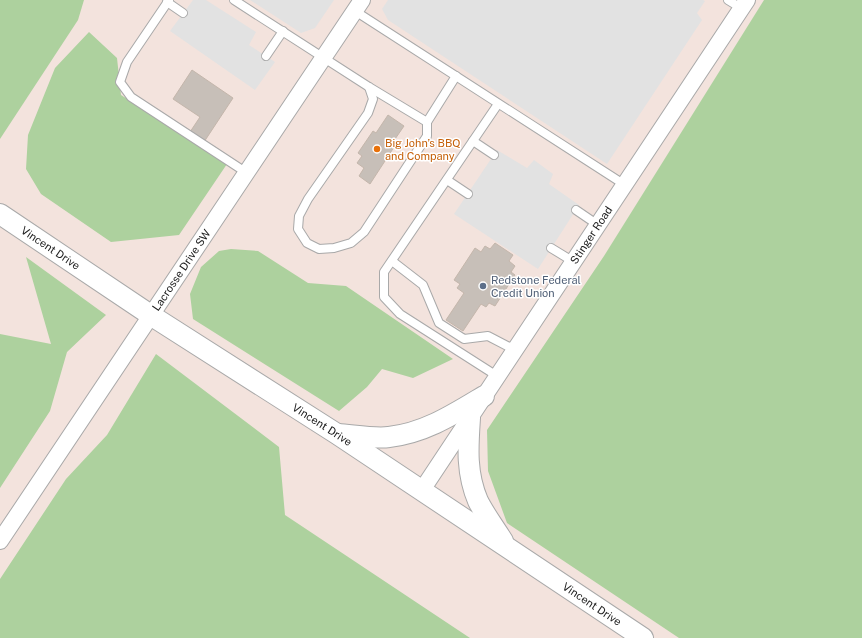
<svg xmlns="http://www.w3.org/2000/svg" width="862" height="638" font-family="'Public Sans',sans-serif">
  <rect width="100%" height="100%" fill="#f2efe9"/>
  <rect fill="#f3e3dd" x="0" y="0" width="862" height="638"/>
  <g fill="#add19e">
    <polygon points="0,0 84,0 78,20 0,139"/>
    <polygon points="764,0 862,0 862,638 679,638 507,523 488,471 487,430 604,256"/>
    <polygon points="89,32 117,58 121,95 227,164 179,235 111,242 41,194 26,169 28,135 55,68"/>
    <polygon points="231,249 258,251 308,283 346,286 453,359 413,378 382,369 367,387 339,411 193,319 190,294 201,267 219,251"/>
    <polygon points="26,257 106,315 67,352 50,411 0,488 0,334 51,344"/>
    <polygon points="156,354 279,447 285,515 470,638 0,638 0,579 66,479 107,435"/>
  </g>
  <g fill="#e2e2e2">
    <polygon points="193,0 206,0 256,32 249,45 275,62 255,90 170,31"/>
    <polygon points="250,0 334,0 315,28 301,33"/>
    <polygon points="388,0 703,0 705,1 697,13 702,20 607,164 388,20 382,9"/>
    <polygon points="497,150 527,168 534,160 553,174 549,184 579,205 538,269 454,214"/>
  </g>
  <g fill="#c7bfb8" stroke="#c4b6ab">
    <polygon points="192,70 233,98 204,142 190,132 200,117 173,99"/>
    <polygon points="388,115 404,126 393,142 396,144 370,184 359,176 364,168 357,163 362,156 358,153 373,131 376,133"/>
    <polygon points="495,243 513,255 509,261 515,266 511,272 515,275 495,306 489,303 486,307 481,304 463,331 446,320 464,293 457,288 460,284 454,280 475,248 481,252 485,246 490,249"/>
  </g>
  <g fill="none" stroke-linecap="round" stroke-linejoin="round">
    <defs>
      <g id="service">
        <polyline points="169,0 127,62 120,82 131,97 247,173"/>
        <polyline points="234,0 369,87 427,122"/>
        <polyline points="728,0 741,8"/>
        <polyline points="167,2 183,13"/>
        <polyline points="355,11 625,185"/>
        <polyline points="266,56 283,31"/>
        <polyline points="369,87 373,99 368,113 308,199 299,216 298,229 307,243 319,249 334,248 351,243 364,232 427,136 427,122 456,76"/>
        <polyline points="473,141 494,155"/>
        <polyline points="447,180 468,194"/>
        <polyline points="576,210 598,225"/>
        <polyline points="551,248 574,262"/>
        <polyline points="392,261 423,285 439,323 464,339 488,336 515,350"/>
        <polyline points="497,376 400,314 384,297 384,272 498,104"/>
      </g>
      <g id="minor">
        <path id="s1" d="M 422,490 L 747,0"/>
        <path id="s2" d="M 0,541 L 362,0"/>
      </g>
      <g id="tertiary">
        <path id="s3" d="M 0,214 L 152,316 L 337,434 L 643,638"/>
        <path d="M 470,418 C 468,447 466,473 478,501 C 485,515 495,528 503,541"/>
        <path d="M 338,434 C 353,435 375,439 389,437 C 425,433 454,414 484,396"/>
      </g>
    </defs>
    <use href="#service" stroke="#a9a9a9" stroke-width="10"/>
    <use href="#minor" stroke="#a9a9a9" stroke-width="18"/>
    <use href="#tertiary" stroke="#a9a9a9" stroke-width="22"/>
    <use href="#service" stroke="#fff" stroke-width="8"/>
    <use href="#minor" stroke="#fff" stroke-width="16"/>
    <use href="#tertiary" stroke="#fff" stroke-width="20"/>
  </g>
  <circle fill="#e8710a" stroke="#fff" stroke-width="1.5" cx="377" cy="149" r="4"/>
  <circle fill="#5c6f8a" stroke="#fff" stroke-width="1.5" cx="483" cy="286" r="4"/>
  <g text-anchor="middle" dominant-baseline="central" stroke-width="3" stroke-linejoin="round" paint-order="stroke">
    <g font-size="11" fill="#c56008" stroke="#fff" text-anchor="start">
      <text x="385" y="143">Big John’s BBQ<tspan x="385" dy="13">and Company</tspan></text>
    </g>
    <g font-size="11" fill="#222" stroke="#fff">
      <text stroke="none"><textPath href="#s1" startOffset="306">Stinger Road</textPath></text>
      <text stroke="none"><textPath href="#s3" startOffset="61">Vincent Drive</textPath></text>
      <text stroke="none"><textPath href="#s2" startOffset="326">Lacrosse Drive SW</textPath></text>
      <text stroke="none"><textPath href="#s3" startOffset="385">Vincent Drive</textPath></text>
      <text stroke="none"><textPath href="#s3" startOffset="709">Vincent Drive</textPath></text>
    </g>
    <g font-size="11" fill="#4e5e75" stroke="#fff" text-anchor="start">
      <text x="491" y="280">Redstone Federal<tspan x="491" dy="13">Credit Union</tspan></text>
    </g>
  </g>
</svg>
